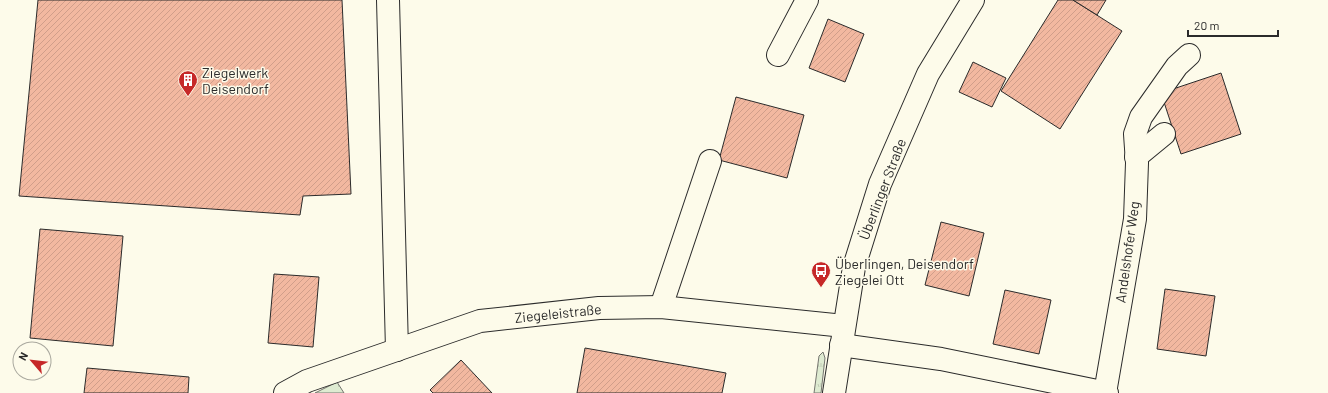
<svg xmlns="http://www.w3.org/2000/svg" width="1328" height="393" font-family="Barlow,sans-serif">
  <defs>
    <pattern id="grass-tufts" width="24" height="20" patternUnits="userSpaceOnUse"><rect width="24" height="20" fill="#deebd1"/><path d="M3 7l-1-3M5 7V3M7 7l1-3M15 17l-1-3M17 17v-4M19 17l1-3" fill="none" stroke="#bfcab4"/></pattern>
    <pattern id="building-hatch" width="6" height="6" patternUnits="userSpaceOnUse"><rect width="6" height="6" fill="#f2b8a0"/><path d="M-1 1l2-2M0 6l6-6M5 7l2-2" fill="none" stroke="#d09e8a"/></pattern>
  </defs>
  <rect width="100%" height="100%" fill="#fdfbea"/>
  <g fill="url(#grass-tufts)" stroke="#74746e">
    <polygon points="823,352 825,358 821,393 814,393 819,356"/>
    <polygon points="337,382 344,393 315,393"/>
  </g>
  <g fill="url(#building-hatch)" stroke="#2b2b2b">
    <polygon points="38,0 342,0 351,194 303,196 300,215 19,196"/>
    <polygon points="1058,0 1073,0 1122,31 1060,129 1001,91"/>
    <polygon points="1073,0 1106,0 1097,15"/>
    <polygon points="828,19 864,34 845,82 809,68"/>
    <polygon points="973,62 1006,78 992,107 959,92"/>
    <polygon points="1221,73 1241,134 1181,154 1161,93"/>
    <polygon points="736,97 804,115 787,178 719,160"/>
    <polygon points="941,222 984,233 969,296 925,285"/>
    <polygon points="40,229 123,236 113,346 30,338"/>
    <polygon points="274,274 319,277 313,347 268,343"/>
    <polygon points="1165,289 1215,296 1206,356 1157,349"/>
    <polygon points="1005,290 1051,300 1039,354 993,344"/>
    <polygon points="585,348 726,373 722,393 577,393"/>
    <polygon points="461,360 492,393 433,393 430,390"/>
    <polygon points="87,368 189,377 188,393 84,393"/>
  </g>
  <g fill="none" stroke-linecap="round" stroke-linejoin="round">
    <defs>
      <g id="minor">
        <polyline points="388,0 397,350"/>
        <polyline points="778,55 807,0"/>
        <polyline points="1136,157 1164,134"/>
        <polyline points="661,307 710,161"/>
        <polyline points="841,345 941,359 1107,393"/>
        <polyline points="285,393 307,381 480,321 599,308 661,307 844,326"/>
        <polyline points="1105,393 1135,219 1137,163 1135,134 1141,117 1177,66 1189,55"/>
      </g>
      <polyline id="major" points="834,393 854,267 880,184 928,74 973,0"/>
    </defs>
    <use href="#minor" stroke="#2b2b2b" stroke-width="24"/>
    <use href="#major" stroke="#2b2b2b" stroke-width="24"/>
    <use href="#minor" stroke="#fdfbea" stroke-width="22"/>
    <use href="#major" stroke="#fdfbea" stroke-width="22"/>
  </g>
  <defs>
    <symbol id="building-pin" viewBox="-11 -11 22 30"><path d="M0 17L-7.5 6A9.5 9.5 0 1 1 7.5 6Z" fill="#c62828" stroke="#fdfbea"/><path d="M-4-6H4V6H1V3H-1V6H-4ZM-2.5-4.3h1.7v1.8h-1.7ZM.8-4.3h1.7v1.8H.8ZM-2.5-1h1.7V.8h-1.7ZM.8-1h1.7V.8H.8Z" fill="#fff"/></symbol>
    <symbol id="bus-pin" viewBox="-11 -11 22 30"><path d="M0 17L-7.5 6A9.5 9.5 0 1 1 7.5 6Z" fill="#c62828" stroke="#fdfbea"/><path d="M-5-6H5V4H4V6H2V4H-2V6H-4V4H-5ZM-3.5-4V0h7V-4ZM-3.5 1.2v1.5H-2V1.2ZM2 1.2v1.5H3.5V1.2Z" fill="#fff"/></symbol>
  </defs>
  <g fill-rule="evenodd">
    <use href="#building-pin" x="177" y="69" width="22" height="30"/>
    <use href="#bus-pin" x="810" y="260" width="22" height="30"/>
  </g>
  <g text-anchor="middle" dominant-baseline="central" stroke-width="3" stroke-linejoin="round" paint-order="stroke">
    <g font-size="14" fill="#2b2b2b" stroke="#fdfbea" text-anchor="start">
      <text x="202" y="72">Ziegelwerk<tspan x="202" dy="16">Deisendorf</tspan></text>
      <text x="835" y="263">Überlingen, Deisendorf<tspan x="835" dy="16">Ziegelei Ott</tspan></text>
    </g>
    <g font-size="14" fill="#2b2b2b" stroke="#fdfbea">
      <text transform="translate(882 189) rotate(-69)">Überlinger Straße</text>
      <text transform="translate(1127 252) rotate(-82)">Andelshofer Weg</text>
      <text transform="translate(558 313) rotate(-6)">Ziegeleistraße</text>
    </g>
  </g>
  <g transform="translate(32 361) rotate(298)"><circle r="19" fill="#fdfbea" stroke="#a9a89e"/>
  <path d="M0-3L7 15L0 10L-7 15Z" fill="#c62828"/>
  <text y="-6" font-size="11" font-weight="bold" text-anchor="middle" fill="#2b2b2b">N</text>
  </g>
  <path d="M1188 30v6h90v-6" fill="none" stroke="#2b2b2b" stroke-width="2"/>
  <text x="1194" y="30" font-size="12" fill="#2b2b2b" stroke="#fdfbea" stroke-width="3" paint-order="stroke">20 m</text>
</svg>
